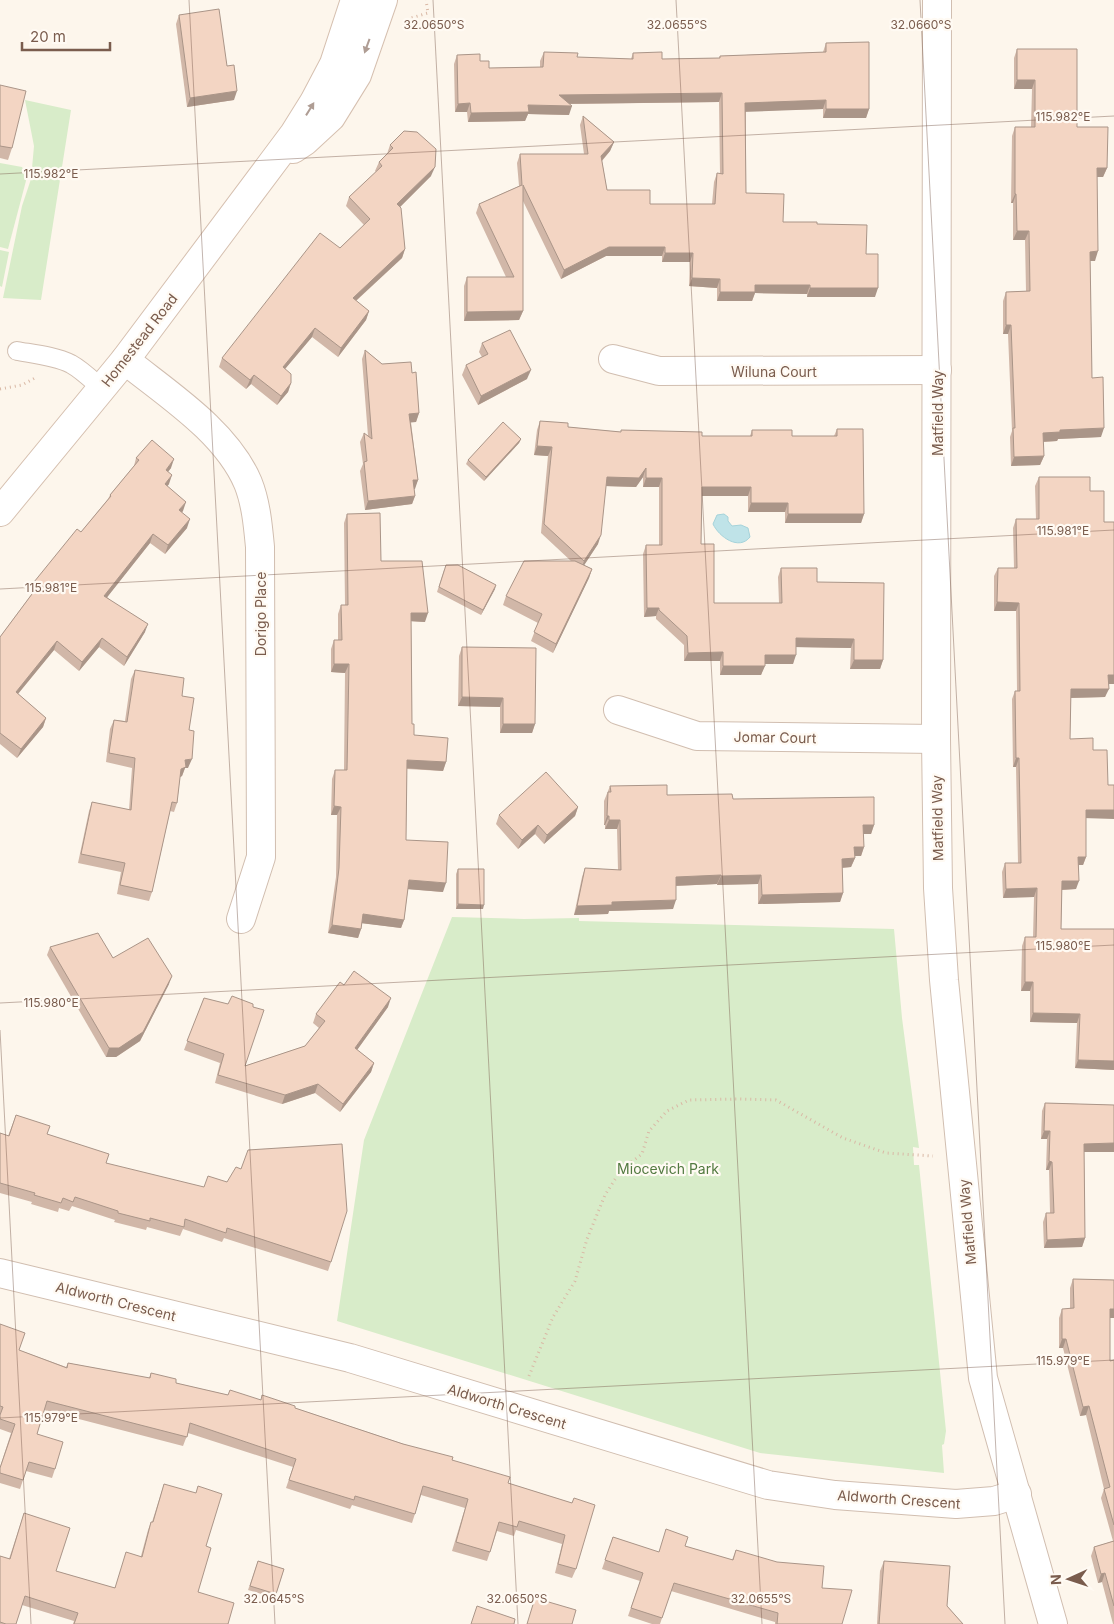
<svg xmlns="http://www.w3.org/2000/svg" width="1114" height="1624" font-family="Inter,sans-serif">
  <rect width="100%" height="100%" fill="#fdf6ec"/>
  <g fill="#d8ecc9">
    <polygon points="25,100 71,110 41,300 3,298 22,206 31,179 34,146"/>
    <polygon points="0,163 22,167 27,177 8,249 0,247"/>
    <polygon points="0,250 9,252 2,287 0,286"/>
    <polygon points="452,917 524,919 579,918 579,921 894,929 902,1018 919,1148 913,1147 914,1165 919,1165 946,1431 944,1444 942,1445 944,1473 760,1453 337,1321 364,1140"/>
  </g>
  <path fill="#bfe3e8" stroke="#a5d3da" d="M 724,514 L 728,517 L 728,521 L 732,526 L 741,525 L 748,528 L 750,537 C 739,551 719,537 713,524 L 717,515 Z"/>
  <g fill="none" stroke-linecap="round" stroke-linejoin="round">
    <defs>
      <path id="lane" d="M 17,351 C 34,354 55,356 71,364 C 82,370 92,380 101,388"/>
      <g id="street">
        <polyline points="937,0 936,739 938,888 944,980 983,1378 1053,1624"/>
        <polyline points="613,359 659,371 937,370"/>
        <path d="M 125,360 C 167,394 226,431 248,483 C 256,503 258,526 260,547 L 261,857 L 241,919"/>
        <polyline points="618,710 697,736 936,739"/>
        <polyline points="0,1273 350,1358 768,1485 835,1495 956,1504 994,1501 1017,1494"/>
      </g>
      <g id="secondary">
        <polyline points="293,149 305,141 331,117 357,75 383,0"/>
        <polyline points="0,512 125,360 294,134 314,102 334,64 355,0"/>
      </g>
    </defs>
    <use href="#lane" stroke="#d1beb0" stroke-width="20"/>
    <use href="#street" stroke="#d1beb0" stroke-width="30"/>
    <use href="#secondary" stroke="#d6c0b0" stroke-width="30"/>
    <g stroke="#d9b8a5" stroke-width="3" stroke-dasharray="1 4" stroke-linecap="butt">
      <polyline points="408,21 411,18 428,13 426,0"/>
      <polyline points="0,389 22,385 35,378"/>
      <polyline points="529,1376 553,1317 575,1281 587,1239 605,1195 621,1170 642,1154 649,1131 667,1111 689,1100 738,1099 776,1100 843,1138 886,1153 933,1156"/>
    </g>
    <use href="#lane" stroke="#fff" stroke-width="18"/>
    <use href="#street" stroke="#fff" stroke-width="28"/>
    <use href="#secondary" stroke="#fff" stroke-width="28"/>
  </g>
  <g fill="#d1b7a8">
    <polygon points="179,15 227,66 234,100 187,107 176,24"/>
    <polygon points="826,43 869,109 866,118 823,118 823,109 746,111 746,193 783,222 817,224 866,254 875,297 807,297 807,294 755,293 752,301 717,301 717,288 689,286 690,262 662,262 662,256 606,256 561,279 523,201 523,311 519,320 464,321 464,286 467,277 506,277 476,213 479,204 519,186 517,163 520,154 584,154 580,125 583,116 614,142 610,151 602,161 607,190 650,204 712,204 714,182 717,173 720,174 719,102 569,104 569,115 528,114 525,121 468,122 467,112 455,112 454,64 457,55 480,61 489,68 540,67 540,61 544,52 577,57 631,59 633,53 662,59 719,58 720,56 823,52"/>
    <polygon points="1017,49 1077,127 1107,168 1103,177 1097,177 1095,261 1090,261 1092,378 1101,437 1058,439 1057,441 1043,442 1044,456 1040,465 1011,466 1010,437 1012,431 1008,334 1003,334 1003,301 1006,292 1026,291 1025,240 1013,240 1013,203 1011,203 1012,136 1015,127 1031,127 1032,89 1014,89 1014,58"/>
    <polygon points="0,85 12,148 8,160 0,158"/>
    <polygon points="390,145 431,176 400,207 405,249 402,258 356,301 369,311 366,320 338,357 312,337 285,369 291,383 288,392 277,405 251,384 246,389 219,367 222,358 364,225 346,206 349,197 376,172 375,171 379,162 387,154"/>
    <polygon points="482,343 527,379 478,405 462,375 466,365 482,357 479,352"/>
    <polygon points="365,350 382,364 412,373 419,413 416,422 411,422 418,480 414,489 415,496 412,504 365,510 360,471 363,464 360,442 364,433 368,436 362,359"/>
    <polygon points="540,421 568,427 621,432 621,430 702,436 750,436 752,430 792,436 834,436 837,429 864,514 861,523 785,523 785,512 748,512 748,496 701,496 701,544 714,603 779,603 778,577 781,568 817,582 883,660 880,669 850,669 851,648 796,647 793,664 765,664 761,675 720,675 720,661 684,661 684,645 656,619 656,616 644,617 643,554 646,545 659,545 659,487 643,487 643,477 636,487 606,486 598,544 584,565 592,569 589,578 553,653 531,641 538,623 503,605 506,596 571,561 541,533 548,456 534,455 537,430"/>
    <polygon points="521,439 519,443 484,481 466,464 468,460"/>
    <polygon points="136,458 171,468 168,472 169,484 167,486 183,511 182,512 187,528 165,554 150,543 107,597 145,632 124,666 99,647 79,671 54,650 18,694 46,718 43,727 17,758 0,744 0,637 31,595 31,591 34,582 81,532 108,499 110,495 134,466"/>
    <polygon points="1039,477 1090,491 1109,684 1105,697 1071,698 1070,739 1086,818 1086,857 1083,865 1079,865 1076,889 1062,890 1061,929 1114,929 1114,1070 1075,1068 1077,1023 1030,1022 1030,991 1021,991 1022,946 1025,937 1033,937 1034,897 1003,898 1002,872 1005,863 1018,863 1016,767 1013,767 1012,699 1015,691 1017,691 1016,611 994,611 994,576 998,568 1014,568 1013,528 1016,519 1036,519 1035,486"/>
    <polygon points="347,514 425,622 411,621 412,724 414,735 446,762 443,771 407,769 406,840 443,892 408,889 404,920 401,928 362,923 361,929 358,938 328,933 336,877 337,815 331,815 332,779 335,770 344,770 345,673 331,672 331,649 334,640 338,640 338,614 341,605 345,605 344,523"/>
    <polygon points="444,570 495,589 481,615 437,592"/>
    <polygon points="462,647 535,724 532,733 500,733 500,707 458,706 459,656"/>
    <polygon points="135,670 182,696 189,730 188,768 185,768 182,776 180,777 177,803 174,812 170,811 152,892 149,901 117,894 121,872 78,863 89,811 92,802 129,810 132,768 106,762 110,729 114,720 125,721 131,679"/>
    <polygon points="610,786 667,795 733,799 874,825 871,834 863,834 864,847 861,856 855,856 855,858 851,867 842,868 843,893 840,902 758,904 758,884 717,885 717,884 676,886 673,909 609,911 608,914 574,915 582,877 585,868 618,870 617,829 605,829 605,825 604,825 604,801"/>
    <polygon points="578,807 575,816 544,844 535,834 518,849 496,824 499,815"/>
    <polygon points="458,869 483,909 456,909 456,874"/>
    <polygon points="50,947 113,958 169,984 140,1041 116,1057 106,1057 47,955"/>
    <polygon points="344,985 388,1007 357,1050 374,1063 371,1072 340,1112 315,1093 282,1104 215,1083 220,1063 184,1050 204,998 245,1066 305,1046 319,1028 313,1023 316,1014"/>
    <polygon points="1045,1103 1114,1105 1114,1152 1084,1152 1085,1238 1082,1247 1044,1248 1043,1222 1046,1213 1050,1213 1049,1170 1046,1170 1047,1139 1041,1139 1042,1111"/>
    <polygon points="16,1115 47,1134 106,1163 331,1262 328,1271 224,1238 222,1242 183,1229 180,1236 147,1227 146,1230 114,1222 115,1220 72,1206 69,1211 59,1208 58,1212 31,1204 32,1202 0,1193 0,1133 8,1136"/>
    <polygon points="1073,1279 1114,1280 1114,1318 1110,1318 1110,1361 1114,1360 1114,1624 1113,1624 1102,1582 1098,1583 1091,1556 1094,1547 1113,1541 1101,1498 1104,1489 1086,1415 1080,1416 1063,1348 1059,1348 1059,1318 1062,1309 1070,1309 1070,1288"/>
    <polygon points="0,1324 19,1350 66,1367 68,1363 149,1378 151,1373 176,1383 228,1395 261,1400 295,1408 452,1460 508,1483 572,1503 574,1498 576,1569 572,1578 555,1573 562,1544 516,1530 514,1536 497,1531 487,1561 452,1551 465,1508 421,1495 412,1523 352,1505 350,1509 286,1488 293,1467 188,1433 183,1446 44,1410 37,1434 55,1469 52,1478 26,1471 20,1489 0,1483 0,1467 11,1433 0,1429"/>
    <polygon points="164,1484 206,1546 198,1592 228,1624 73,1624 74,1621 22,1605 16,1624 0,1624 0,1556 9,1559 24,1513 56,1571 114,1588 141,1556 148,1530 151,1522 152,1522"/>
    <polygon points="613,1537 658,1552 685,1546 732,1560 736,1550 822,1588 842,1624 775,1624 775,1622 671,1591 660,1624 652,1624 628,1616 640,1581 602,1569"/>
    <polygon points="258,1561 284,1569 275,1598 248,1590"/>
    <polygon points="884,1561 947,1606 963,1624 877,1624 880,1571"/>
  </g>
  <g fill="#aa9588">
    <polygon points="1017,80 1035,80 1032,89 1014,89"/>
    <polygon points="237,91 234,100 187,107 190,98"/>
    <polygon points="722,93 719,102 556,104 559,95"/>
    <polygon points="826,100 823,109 742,112 745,103"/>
    <polygon points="470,103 467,112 455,112 458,104"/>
    <polygon points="528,105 572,106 569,115 528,114 525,121 468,122 471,113"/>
    <polygon points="826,109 869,109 866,118 823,118"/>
    <polygon points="614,142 610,151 598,165 601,156"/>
    <polygon points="435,167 431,176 394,213 397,204"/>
    <polygon points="1097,168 1107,168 1103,177 1094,177"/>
    <polygon points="1015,194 1016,194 1013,203 1011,203"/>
    <polygon points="1017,231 1029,231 1025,240 1013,240"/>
    <polygon points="609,247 665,247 662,256 606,256 561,279 564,270"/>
    <polygon points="405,249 402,258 349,307 353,298"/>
    <polygon points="1098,251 1095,261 1087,261 1090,252"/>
    <polygon points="665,253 693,253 690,262 662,262"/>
    <polygon points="692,278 720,279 717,288 689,286"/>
    <polygon points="755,285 810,285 807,294 755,293 752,301 717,301 720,292"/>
    <polygon points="810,288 878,288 875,297 807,297"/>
    <polygon points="369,311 366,320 338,357 341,348"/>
    <polygon points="523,311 519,320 464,321 467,312"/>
    <polygon points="1006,325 1011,325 1008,334 1003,334"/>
    <polygon points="315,328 312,337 279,376 283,367"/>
    <polygon points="531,370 527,379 478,405 481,396"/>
    <polygon points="254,375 251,384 246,389 250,380"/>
    <polygon points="291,383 288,392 277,405 281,396"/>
    <polygon points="419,413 416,422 406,423 409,414"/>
    <polygon points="1104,428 1101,437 1058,439 1057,441 1039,442 1043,433 1060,430"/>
    <polygon points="521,439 519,443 484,481 486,477"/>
    <polygon points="537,446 552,447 548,456 534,455"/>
    <polygon points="1044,456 1040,465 1011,466 1014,457"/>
    <polygon points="174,459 171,468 162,479 166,470"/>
    <polygon points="646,468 643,477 636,487 604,486 607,477"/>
    <polygon points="172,475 169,484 162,493 165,484"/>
    <polygon points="646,478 662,478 659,487 643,487"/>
    <polygon points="413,480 418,480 415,489 410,489"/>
    <polygon points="702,487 751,487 748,496 698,496"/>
    <polygon points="415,496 412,504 365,510 368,501"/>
    <polygon points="186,502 183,511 176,519 179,510"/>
    <polygon points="751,503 788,503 785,512 748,512"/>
    <polygon points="788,514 864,514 861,523 785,523"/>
    <polygon points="190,519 187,528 165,554 168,545"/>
    <polygon points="153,534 150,543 101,605 104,596"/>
    <polygon points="601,535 598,544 581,570 584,561"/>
    <polygon points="592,569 589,578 553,653 556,644"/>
    <polygon points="496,585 495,589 481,615 483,610"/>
    <polygon points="997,602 1019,603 1016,611 994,611"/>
    <polygon points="647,608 659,608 656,616 644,617"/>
    <polygon points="411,613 428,613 425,622 407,621"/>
    <polygon points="148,624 145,632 124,666 127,657"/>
    <polygon points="102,638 99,647 79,671 82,662"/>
    <polygon points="796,638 854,639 851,648 793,647"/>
    <polygon points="57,641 54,650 12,701 16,692"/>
    <polygon points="723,652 720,661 684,661 688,653"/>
    <polygon points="765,655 796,655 793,664 761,664"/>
    <polygon points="854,660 883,660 880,669 850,669"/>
    <polygon points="334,664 349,664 345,673 331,672"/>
    <polygon points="723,666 765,666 761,675 720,675"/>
    <polygon points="1108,675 1114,675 1114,684 1105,684"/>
    <polygon points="1071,689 1109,689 1105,697 1068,698"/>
    <polygon points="462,697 503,698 500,707 458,706"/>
    <polygon points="46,718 43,727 17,758 21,749"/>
    <polygon points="503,724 535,724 532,733 500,733"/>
    <polygon points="1016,758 1019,758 1016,767 1013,767"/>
    <polygon points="192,759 188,768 185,768 182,776 178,778 185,760"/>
    <polygon points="407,760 446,762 443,771 404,768"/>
    <polygon points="334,806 341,807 337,815 331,815"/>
    <polygon points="578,807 575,816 544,844 547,835"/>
    <polygon points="1086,810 1114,810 1114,819 1083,818"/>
    <polygon points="607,816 609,816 605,825 604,825"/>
    <polygon points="609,820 620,820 617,829 605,829"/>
    <polygon points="538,825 535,834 518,849 522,840"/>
    <polygon points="863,825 874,825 871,834 860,834"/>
    <polygon points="854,847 864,847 861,856 851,856"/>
    <polygon points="1078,857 1086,857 1083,865 1075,865"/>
    <polygon points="855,858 851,867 839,868 842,859"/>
    <polygon points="721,875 717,884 672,886 676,877"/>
    <polygon points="761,875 758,884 717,885 721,876"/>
    <polygon points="409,880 446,883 443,892 406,889"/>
    <polygon points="1062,881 1079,881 1076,889 1059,890"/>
    <polygon points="1037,888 1034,897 1003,898 1006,889"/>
    <polygon points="843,893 840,902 758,904 762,895"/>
    <polygon points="676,900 673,909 609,911 608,914 574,915 577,906 612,902"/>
    <polygon points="458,904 484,905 483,909 456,909"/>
    <polygon points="363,914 404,920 401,928 360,923"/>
    <polygon points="332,925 361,929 358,938 328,933"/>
    <polygon points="172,976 169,984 140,1041 116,1057 106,1057 109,1048"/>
    <polygon points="1025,982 1033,982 1030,991 1021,991"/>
    <polygon points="391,998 388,1007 352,1057 355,1048"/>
    <polygon points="1033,1013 1080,1014 1077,1023 1030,1022"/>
    <polygon points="1078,1060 1114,1061 1114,1070 1075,1068"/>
    <polygon points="374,1063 371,1072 340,1112 343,1104"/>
    <polygon points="318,1084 315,1093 282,1104 285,1095"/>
    <polygon points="1044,1131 1050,1131 1047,1139 1041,1139"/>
    <polygon points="1114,1143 1114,1152 1081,1152 1084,1144"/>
    <polygon points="1049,1161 1052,1162 1049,1170 1046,1170"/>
    <polygon points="1085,1238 1082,1247 1044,1248 1047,1240"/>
    <polygon points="1110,1309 1114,1309 1114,1318 1107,1318"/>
    <polygon points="1062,1339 1066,1339 1063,1348 1059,1348"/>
    <polygon points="1089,1406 1086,1415 1080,1416 1083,1407"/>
    <polygon points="1105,1573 1102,1582 1098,1583 1101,1574"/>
  </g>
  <g fill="#f3d5c3" stroke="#aa9588">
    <polygon points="219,9 227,66 234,65 237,91 190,98 179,15"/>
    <polygon points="869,42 869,109 826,109 826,100 745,103 746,193 784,194 783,222 817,222 817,224 867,225 866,254 878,254 878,288 810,288 810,285 755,285 755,292 720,292 720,279 692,278 693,253 665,253 665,247 609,247 564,270 523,185 523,311 467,312 467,277 514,277 479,204 522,185 520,154 588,154 583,116 614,142 601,156 607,190 650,190 650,204 715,204 717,173 723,174 722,93 559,95 572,106 528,105 529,112 471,113 470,103 458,104 457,55 480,54 480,61 489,61 489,68 543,67 544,52 578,53 577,57 633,59 633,53 662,52 662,59 720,58 720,56 826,52 826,43"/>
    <polygon points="1017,49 1077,49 1077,127 1108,127 1107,168 1097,168 1098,251 1090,252 1092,378 1103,377 1104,428 1060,430 1060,432 1043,433 1044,456 1014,457 1013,428 1015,428 1011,325 1006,325 1006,292 1030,291 1029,231 1017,231 1016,194 1015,194 1015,127 1035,127 1035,80 1017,80"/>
    <polygon points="0,85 26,91 12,148 0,146"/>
    <polygon points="404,131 417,132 436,149 435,167 397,204 401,208 405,249 353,298 369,311 341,348 315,328 283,367 291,374 291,383 281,396 254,375 250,380 222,358 320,233 340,248 370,219 349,197 382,166 379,162 393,148 390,145"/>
    <polygon points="510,330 531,370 481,396 466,365 488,354 482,343"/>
    <polygon points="365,350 382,364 411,362 412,373 416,372 419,413 409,414 418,480 413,480 415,496 368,501 364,462 367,461 364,433 372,439"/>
    <polygon points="540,421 568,423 568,427 621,432 621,430 702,432 702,436 752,436 752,430 792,430 792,436 837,436 837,429 863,429 864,514 788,514 788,503 751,503 751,487 702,487 701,544 714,544 714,603 782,603 781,568 817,568 817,582 884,583 883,660 854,660 854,639 796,638 796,655 765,655 765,666 723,666 723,652 688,653 687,636 659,610 659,608 647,608 646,545 662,545 662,478 646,478 646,468 639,478 607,477 601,535 584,561 544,524 552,447 537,446"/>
    <polygon points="503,422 521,439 486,477 468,460"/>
    <polygon points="152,440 174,459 166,470 172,475 165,484 186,502 179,510 190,519 168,545 153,534 104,596 148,624 127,657 102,638 82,662 57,641 16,692 46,718 21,749 0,733 0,637 35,590 34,582 77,529 81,532 111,496 110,495 139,460 136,458"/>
    <polygon points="1039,477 1090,477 1090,491 1104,491 1104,522 1114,522 1114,675 1108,675 1109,689 1071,689 1070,739 1093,738 1093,750 1107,750 1108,785 1114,785 1114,810 1086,810 1086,857 1078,857 1079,881 1062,881 1061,929 1114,929 1114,1061 1078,1060 1080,1014 1033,1013 1033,982 1025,982 1025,937 1036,937 1037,888 1006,889 1005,863 1021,863 1019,758 1016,758 1015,691 1020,691 1019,603 997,602 998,568 1017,568 1016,519 1039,519"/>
    <polygon points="380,513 381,561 422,561 428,613 411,613 412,724 414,724 414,735 448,738 446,762 407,760 406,840 448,842 446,883 409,880 404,920 363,914 361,929 332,925 339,868 341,807 334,806 335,770 347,770 349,664 334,664 334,640 342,640 341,605 348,605 347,514"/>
    <polygon points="524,561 575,561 592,569 556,644 534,632 542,614 506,596"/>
    <polygon points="446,565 458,565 496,585 483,610 439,587"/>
    <polygon points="462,647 536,648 535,724 503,724 503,698 462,697"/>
    <polygon points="135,670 184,678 182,696 194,698 189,730 194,731 192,759 185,760 186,767 181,769 177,803 172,802 152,892 120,885 125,863 81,854 92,802 131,810 135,758 109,753 114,720 127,722"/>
    <polygon points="546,772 578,807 547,835 538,825 522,840 499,815"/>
    <polygon points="667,785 667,795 732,794 733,799 874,797 874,825 863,825 864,847 854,847 855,858 842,859 843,893 762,895 761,875 721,876 721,875 676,877 676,900 612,902 612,905 577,906 585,868 621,870 620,820 609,820 609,816 607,816 608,792 611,792 610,786"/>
    <polygon points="458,869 484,869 484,905 458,904"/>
    <polygon points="98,933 113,958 148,938 172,976 143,1032 119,1048 109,1048 50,947"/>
    <polygon points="354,971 391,998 355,1048 374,1063 343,1104 318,1084 285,1095 218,1075 224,1054 187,1041 204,998 228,1004 232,996 253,1004 253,1007 264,1010 245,1066 305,1046 325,1021 316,1014 340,982 344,985"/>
    <polygon points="1045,1103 1114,1105 1114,1143 1084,1144 1085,1238 1047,1240 1046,1213 1054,1213 1052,1162 1049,1161 1050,1131 1044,1131"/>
    <polygon points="16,1115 50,1126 47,1134 109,1154 106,1163 204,1187 208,1176 227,1182 236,1167 241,1169 248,1150 342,1144 347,1211 331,1262 227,1228 226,1233 185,1219 184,1227 150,1218 150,1221 118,1213 118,1211 75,1197 73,1202 63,1198 61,1203 34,1195 35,1193 0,1183 0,1133 9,1136"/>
    <polygon points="1073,1279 1114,1280 1114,1309 1110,1309 1110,1361 1114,1360 1114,1525 1104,1489 1110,1487 1089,1406 1083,1407 1066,1339 1062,1339 1062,1309 1074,1308"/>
    <polygon points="0,1324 25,1333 19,1350 67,1368 68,1363 150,1378 151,1373 176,1379 176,1383 228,1395 230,1390 261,1400 262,1395 295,1406 295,1408 403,1444 453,1457 452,1460 510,1477 508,1483 572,1503 574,1498 595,1505 576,1569 558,1564 565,1535 519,1521 517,1527 499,1522 490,1552 456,1542 468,1499 423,1486 415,1514 355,1496 354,1500 289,1480 296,1459 190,1423 187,1437 47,1401 37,1434 63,1442 55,1469 29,1462 23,1480 0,1473 0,1468 15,1424 0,1419 0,1415 3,1407 0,1406"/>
    <polygon points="164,1484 196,1493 198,1486 222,1494 206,1546 211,1548 198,1592 234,1603 228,1624 74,1624 78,1613 25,1596 16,1624 6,1624 0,1622 0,1556 10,1559 24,1513 70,1528 56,1571 115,1588 126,1552 142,1557 151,1522 153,1522"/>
    <polygon points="666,1529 688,1537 685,1546 733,1560 736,1550 777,1562 824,1566 822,1588 852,1590 842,1624 777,1624 778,1613 674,1583 662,1618 631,1608 643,1573 605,1560 613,1537 659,1552"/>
    <polygon points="1114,1541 1114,1606 1105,1573 1101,1574 1094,1547"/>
    <polygon points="258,1561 284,1569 276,1594 250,1586"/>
    <polygon points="884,1561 950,1566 947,1606 963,1624 879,1624"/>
    <polygon points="535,1598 576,1610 572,1624 527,1624"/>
    <polygon points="477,1606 515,1619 514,1624 471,1624"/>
  </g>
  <defs><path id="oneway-solid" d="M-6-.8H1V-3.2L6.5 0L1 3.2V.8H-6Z" transform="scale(1.25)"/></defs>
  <g fill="#af9d94">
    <use href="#oneway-solid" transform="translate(367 46) rotate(110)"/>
    <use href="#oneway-solid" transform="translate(310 109) rotate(-58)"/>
  </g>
  <path fill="none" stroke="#7a5c4d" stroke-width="1" stroke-opacity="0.45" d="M 189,0 L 275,1624M 433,0 L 518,1624M 676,0 L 762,1624M 920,0 L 1005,1624M 0,174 L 1114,116M 0,589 L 1114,530M 0,1003 L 1114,945M 0,1030 L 31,1624M 0,1418 L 1114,1360"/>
  <g text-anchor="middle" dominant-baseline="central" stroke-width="4.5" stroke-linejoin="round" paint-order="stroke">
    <g font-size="14" fill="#7a5c4d" stroke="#fffaf3">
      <text transform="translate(139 340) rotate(-52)">Homestead Road</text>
      <text x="774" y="371">Wiluna Court</text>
      <text transform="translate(937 413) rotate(-90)">Matfield Way</text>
      <text transform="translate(260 614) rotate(-90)">Dorigo Place</text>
      <text transform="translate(775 737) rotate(1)">Jomar Court</text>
      <text transform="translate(937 818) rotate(-91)">Matfield Way</text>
      <text transform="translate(967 1222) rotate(-95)">Matfield Way</text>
      <text transform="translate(116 1301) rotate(14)">Aldworth Crescent</text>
      <text transform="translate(507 1406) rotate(17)">Aldworth Crescent</text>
      <text transform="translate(899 1499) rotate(4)">Aldworth Crescent</text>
    </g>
    <g font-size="14" fill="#537a41" stroke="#fffaf3">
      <text x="668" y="1168">Miocevich Park</text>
    </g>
  </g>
  <g font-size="12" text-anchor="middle" fill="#7a5c4d" stroke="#fffaf3" stroke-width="4.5" stroke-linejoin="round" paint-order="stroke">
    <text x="434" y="29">32.0650°S</text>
    <text x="677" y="29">32.0655°S</text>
    <text x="921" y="29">32.0660°S</text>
    <text x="1063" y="121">115.982°E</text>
    <text x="51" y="178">115.982°E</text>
    <text x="1063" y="535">115.981°E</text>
    <text x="51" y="592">115.981°E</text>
    <text x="1063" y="950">115.980°E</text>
    <text x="51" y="1007">115.980°E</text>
    <text x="1063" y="1365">115.979°E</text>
    <text x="51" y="1422">115.979°E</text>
    <text x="274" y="1603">32.0645°S</text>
    <text x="517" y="1603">32.0650°S</text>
    <text x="761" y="1603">32.0655°S</text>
  </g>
  <g transform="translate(1069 1579) rotate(267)" stroke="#fffaf3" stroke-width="4" paint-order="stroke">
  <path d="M0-4L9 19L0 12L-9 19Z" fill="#7a5c4d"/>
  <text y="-8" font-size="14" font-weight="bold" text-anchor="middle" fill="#7a5c4d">N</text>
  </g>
  <path d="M22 42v8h88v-8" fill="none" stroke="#7a5c4d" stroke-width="2.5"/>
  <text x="30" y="42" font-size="15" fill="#7a5c4d" stroke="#fffaf3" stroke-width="4" paint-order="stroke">20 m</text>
</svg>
